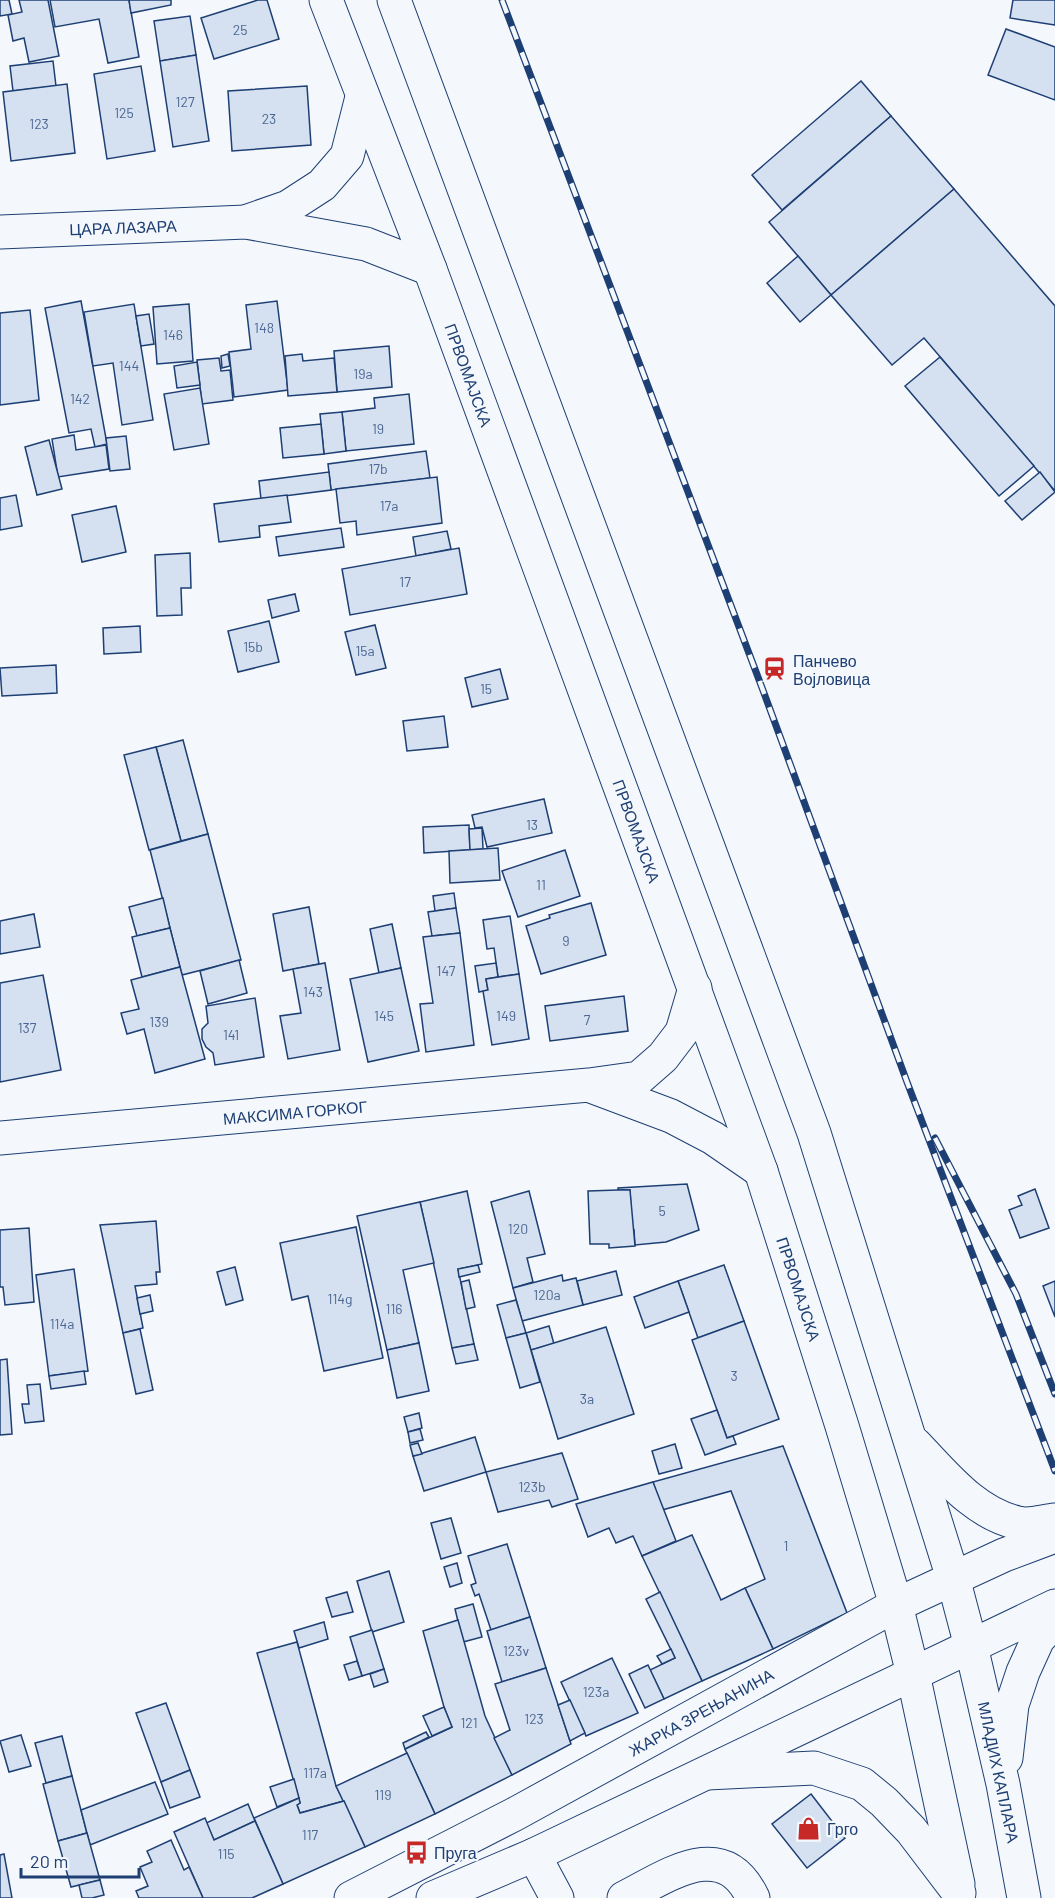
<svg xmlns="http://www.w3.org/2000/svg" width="1055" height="1898" font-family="Barlow,sans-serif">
  <rect width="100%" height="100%" fill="#f4f7fb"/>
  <g fill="#d5e0f0" stroke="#1d3f73" stroke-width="1.5">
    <polygon points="0,0 9,0 12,14 0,16"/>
    <polygon points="19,0 48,0 59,56 29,62 24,38 13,41 8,15 22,12"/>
    <polygon points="50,0 129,0 139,57 108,63 99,19 55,27"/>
    <polygon points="129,0 171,0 171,5 131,13"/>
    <polygon points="258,0 267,0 279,39 214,59 201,18"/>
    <polygon points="1013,0 1055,0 1055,25 1010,18"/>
    <polygon points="190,16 196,55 160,61 154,21"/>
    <polygon points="1006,29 1055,47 1055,100 988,75"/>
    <polygon points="196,55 209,141 173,147 160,61"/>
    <polygon points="53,61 56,86 13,91 10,66"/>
    <polygon points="141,66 155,151 107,159 94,74"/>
    <polygon points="861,81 891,116 782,210 752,175"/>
    <polygon points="67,84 75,153 11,161 3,92"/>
    <polygon points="307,86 311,145 232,151 228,91"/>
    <polygon points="891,116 954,189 831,295 769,222"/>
    <polygon points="954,189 1055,306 1055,491 924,338 892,365 831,295"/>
    <polygon points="798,256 831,295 800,322 767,283"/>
    <polygon points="81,301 107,444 95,447 91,429 69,433 45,308"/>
    <polygon points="277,301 288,390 234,397 229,352 251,349 246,305"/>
    <polygon points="134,304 153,420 122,425 113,363 93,366 84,312"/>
    <polygon points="189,304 193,361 157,364 153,307"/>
    <polygon points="30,310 39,400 0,405 0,313"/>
    <polygon points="149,314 154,344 141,346 136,316"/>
    <polygon points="389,346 392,387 337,392 334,351"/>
    <polygon points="228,354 230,366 222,368 221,356"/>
    <polygon points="302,354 303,361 334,358 337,392 288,396 285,356"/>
    <polygon points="940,357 1034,466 999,496 905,386"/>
    <polygon points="219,358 221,371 230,370 233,400 202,404 197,360"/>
    <polygon points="197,362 200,385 177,388 174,366"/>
    <polygon points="200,388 209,444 174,450 164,394"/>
    <polygon points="409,394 414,444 346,451 342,412 375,408 374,398"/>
    <polygon points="342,412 346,451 324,454 320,414"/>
    <polygon points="321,424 324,454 283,458 280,428"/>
    <polygon points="74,435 76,450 106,445 109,469 58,477 52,439"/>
    <polygon points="126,436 130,469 110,471 106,438"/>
    <polygon points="49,440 62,489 37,495 25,447"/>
    <polygon points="426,451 430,478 331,490 328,464"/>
    <polygon points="329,472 331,490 261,499 259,481"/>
    <polygon points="1040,472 1055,492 1022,520 1005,501"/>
    <polygon points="437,477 442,523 357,535 356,521 340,523 336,489"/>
    <polygon points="16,495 22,526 0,530 0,498"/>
    <polygon points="287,495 291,522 259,526 260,537 219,542 214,504"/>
    <polygon points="116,506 126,552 82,562 72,515"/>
    <polygon points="341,528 344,547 279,556 276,537"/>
    <polygon points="447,531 451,549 416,556 413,537"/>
    <polygon points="459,548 467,594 350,615 342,569"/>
    <polygon points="190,553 191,588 181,588 182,615 157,616 155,555"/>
    <polygon points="295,594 299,611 272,618 268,600"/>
    <polygon points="269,621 279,662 238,672 228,631"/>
    <polygon points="375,625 386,668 356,675 345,632"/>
    <polygon points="140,626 141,652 104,654 103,628"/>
    <polygon points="56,665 57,693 2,696 0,668"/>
    <polygon points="500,669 508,699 472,707 465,678"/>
    <polygon points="444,716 448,747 407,751 403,721"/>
    <polygon points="183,740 208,834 181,841 156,747"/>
    <polygon points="156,747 181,841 149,850 124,755"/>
    <polygon points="544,799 552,833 487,847 482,827 475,828 472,815"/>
    <polygon points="469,825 470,850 424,853 423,827"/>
    <polygon points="482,828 483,849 470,850 469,829"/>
    <polygon points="208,834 241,960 182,975 150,850"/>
    <polygon points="498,848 500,880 450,883 449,851"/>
    <polygon points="565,850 580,896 518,917 502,871"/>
    <polygon points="454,893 456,908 435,911 433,896"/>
    <polygon points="163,898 170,928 137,936 129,907"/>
    <polygon points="591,903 606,955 541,974 526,926 550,918 549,915"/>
    <polygon points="309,907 319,964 283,971 273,914"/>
    <polygon points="456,908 460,933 432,936 428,912"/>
    <polygon points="34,914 40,947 0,954 0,921"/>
    <polygon points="510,916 519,974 498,977 494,948 487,949 483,920"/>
    <polygon points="392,924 401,968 379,973 370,929"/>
    <polygon points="170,928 180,967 142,977 132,937"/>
    <polygon points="460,933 474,1045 426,1052 420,1004 433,1003 423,937"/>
    <polygon points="239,960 247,993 208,1004 200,971"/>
    <polygon points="325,963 340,1050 288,1059 280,1016 301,1013 293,969"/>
    <polygon points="496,963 498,977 486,979 488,990 479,992 475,966"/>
    <polygon points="180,967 205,1059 155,1073 144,1029 127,1034 121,1013 139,1009 131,980"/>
    <polygon points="401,968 419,1051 368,1062 350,979"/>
    <polygon points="519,974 529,1039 492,1045 483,991 488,990 486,979"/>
    <polygon points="43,975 61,1070 0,1082 0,983"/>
    <polygon points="624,996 628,1031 550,1041 545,1006"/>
    <polygon points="255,998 264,1057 215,1065 213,1053 206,1047 202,1039 202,1029 208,1023 206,1006"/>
    <polygon points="687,1184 699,1230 666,1242 635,1245 634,1230 632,1231 630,1190 618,1190 618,1188"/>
    <polygon points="1035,1189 1049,1228 1020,1238 1009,1210 1022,1205 1018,1196"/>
    <polygon points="618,1190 630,1190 635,1246 609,1248 609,1244 590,1244 588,1191"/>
    <polygon points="467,1191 482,1264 458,1269 474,1344 452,1348 420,1202"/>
    <polygon points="529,1191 545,1254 527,1258 533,1282 513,1288 491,1202"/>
    <polygon points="420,1202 434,1263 403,1270 419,1343 387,1350 357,1216"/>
    <polygon points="156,1221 160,1272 156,1272 157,1284 135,1286 143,1328 123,1333 100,1225"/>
    <polygon points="356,1227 383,1358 324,1371 308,1296 292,1300 280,1243"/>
    <polygon points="29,1228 34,1302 5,1305 3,1287 0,1287 0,1230"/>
    <polygon points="478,1265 480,1272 459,1277 458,1269"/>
    <polygon points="724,1265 744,1321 698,1338 678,1281"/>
    <polygon points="235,1267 243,1300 226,1305 217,1272"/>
    <polygon points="74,1269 88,1371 49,1376 36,1275"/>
    <polygon points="616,1271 622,1295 583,1305 577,1281"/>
    <polygon points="562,1275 563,1281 576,1278 583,1305 522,1321 513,1288"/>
    <polygon points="469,1280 475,1307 466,1309 461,1282"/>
    <polygon points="678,1281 689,1312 645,1328 634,1297"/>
    <polygon points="1055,1281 1055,1317 1043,1286"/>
    <polygon points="150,1295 153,1311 140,1314 137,1298"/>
    <polygon points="516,1300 526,1333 506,1338 497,1305"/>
    <polygon points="744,1321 779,1419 727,1438 692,1340"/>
    <polygon points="549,1326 554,1344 531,1350 526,1333"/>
    <polygon points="606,1327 634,1414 558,1439 531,1350"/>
    <polygon points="140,1329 153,1390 136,1394 123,1333"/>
    <polygon points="526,1333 540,1382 520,1388 506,1338"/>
    <polygon points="419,1343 429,1391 397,1398 387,1350"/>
    <polygon points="474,1344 478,1360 456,1364 452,1348"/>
    <polygon points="7,1359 12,1434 0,1435 0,1360"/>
    <polygon points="84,1371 86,1384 51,1389 49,1376"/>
    <polygon points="40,1384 44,1421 25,1423 22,1404 29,1404 27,1385"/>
    <polygon points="717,1410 727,1438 733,1436 736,1444 705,1455 691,1419"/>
    <polygon points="419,1413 422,1428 408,1432 404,1417"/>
    <polygon points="420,1429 423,1440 410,1443 408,1432"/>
    <polygon points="475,1437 486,1472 424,1491 413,1456"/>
    <polygon points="418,1443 422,1454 413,1456 410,1445"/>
    <polygon points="675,1444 682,1468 659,1474 652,1451"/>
    <polygon points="783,1446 847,1613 773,1649 745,1588 765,1579 731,1491 662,1510 653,1482"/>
    <polygon points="562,1453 578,1499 552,1507 549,1500 498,1512 486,1472"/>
    <polygon points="653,1482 676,1541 642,1556 633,1536 616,1543 609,1528 588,1537 576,1504"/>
    <polygon points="451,1518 461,1553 441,1559 431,1523"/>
    <polygon points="692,1535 721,1600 745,1588 773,1649 702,1681 642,1556"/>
    <polygon points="507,1544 530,1617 491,1630 479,1594 475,1596 471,1585 476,1583 468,1556"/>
    <polygon points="457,1563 462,1583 450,1587 444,1567"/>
    <polygon points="389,1571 404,1622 372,1632 357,1581"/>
    <polygon points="347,1592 353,1612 332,1617 326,1598"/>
    <polygon points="660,1592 702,1681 664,1699 650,1670 675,1658 646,1599"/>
    <polygon points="473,1604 482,1637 463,1642 455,1609"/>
    <polygon points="530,1617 546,1668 502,1682 487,1631"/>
    <polygon points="458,1620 485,1716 512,1775 435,1814 405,1749 452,1727 444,1707 423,1631"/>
    <polygon points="324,1622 328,1639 299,1648 294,1631"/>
    <polygon points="372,1630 384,1669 362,1676 350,1637"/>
    <polygon points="297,1642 336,1786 344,1801 300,1813 297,1805 300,1803 257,1653"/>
    <polygon points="671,1649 675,1658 662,1664 657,1656"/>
    <polygon points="612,1658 638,1713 586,1736 561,1682"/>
    <polygon points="357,1661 362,1676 349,1680 344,1665"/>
    <polygon points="648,1665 664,1699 645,1708 629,1674"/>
    <polygon points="546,1668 571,1744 512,1775 494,1738 510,1730 495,1684"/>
    <polygon points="384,1669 388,1682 374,1687 370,1674"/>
    <polygon points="570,1700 585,1733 570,1741 558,1705"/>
    <polygon points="166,1703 190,1770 161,1782 136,1713"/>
    <polygon points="444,1707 452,1727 432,1736 423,1716"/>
    <polygon points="426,1732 429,1737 405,1749 403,1743"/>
    <polygon points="21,1735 31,1766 9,1772 0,1741"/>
    <polygon points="62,1736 72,1776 46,1783 35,1743"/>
    <polygon points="407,1753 435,1814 365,1847 336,1786"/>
    <polygon points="190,1770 200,1797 170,1808 161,1782"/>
    <polygon points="72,1776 87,1833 58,1841 43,1784"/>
    <polygon points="294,1779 299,1798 277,1807 270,1787"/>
    <polygon points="155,1782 168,1814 90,1845 81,1810"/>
    <polygon points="811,1794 845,1838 807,1868 772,1824"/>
    <polygon points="299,1798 300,1803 297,1805 300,1813 344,1801 365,1847 283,1884 254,1818"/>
    <polygon points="248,1804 255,1821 214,1840 206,1823"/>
    <polygon points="205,1818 214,1840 255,1821 283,1884 252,1898 203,1898 174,1832"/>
    <polygon points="87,1833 100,1880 71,1887 58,1841"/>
    <polygon points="171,1840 184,1870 189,1867 203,1898 139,1898 136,1891 148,1886 140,1867 152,1862 147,1851"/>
    <polygon points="4,1854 12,1898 0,1898 0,1855"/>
    <polygon points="100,1880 104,1895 92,1898 82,1898 79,1885"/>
  </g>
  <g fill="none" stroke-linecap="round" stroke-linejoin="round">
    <defs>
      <g id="minor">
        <polyline points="248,221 288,207 322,185 347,156 362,97"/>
        <polyline points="0,232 246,222 366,244 430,269"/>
        <polyline points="591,1086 671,1116 713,1138 761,1171"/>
        <polyline points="0,1138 589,1085 639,1078 663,1057 682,1032 695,988"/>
        <polyline points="534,1855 557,1898"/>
        <polyline points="351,1898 515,1814 896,1605 1004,1555 1055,1536"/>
        <polyline points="433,1898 534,1855 1055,1606"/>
        <path d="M 624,1898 C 669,1875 723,1835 753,1898"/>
      </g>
      <g id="major">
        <polyline points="326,0 430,269 761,1171 842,1426 896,1605 913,1674"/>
        <polyline points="394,0 814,1133 953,1578 971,1646"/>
        <path d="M 915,1444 C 945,1475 974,1513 1018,1523 C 1029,1526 1044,1521 1055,1520"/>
      </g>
      <g id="highway">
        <polyline points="971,1646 1003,1784 1024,1898"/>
        <polyline points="913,1674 958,1884"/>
        <polyline points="1006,1758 1012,1705 1023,1672 1038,1639 1055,1621"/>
        <polyline points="707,1773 814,1768 862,1784 884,1802 911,1830 959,1893"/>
      </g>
    </defs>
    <use href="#minor" stroke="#1d3f73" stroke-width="35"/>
    <use href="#major" stroke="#1d3f73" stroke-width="35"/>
    <use href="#highway" stroke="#1d3f73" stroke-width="35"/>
    <use href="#minor" stroke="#f4f7fb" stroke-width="33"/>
    <use href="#major" stroke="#f4f7fb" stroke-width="33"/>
    <use href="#highway" stroke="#f4f7fb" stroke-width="33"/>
    <defs>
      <g id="rail">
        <polyline points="502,0 764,693 907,1082 1055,1471"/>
        <polyline points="935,1138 1016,1294 1055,1394"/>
      </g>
    </defs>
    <use href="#rail" stroke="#1d3f73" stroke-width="7"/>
    <use href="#rail" stroke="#f4f7fb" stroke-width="4.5" stroke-dasharray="14" stroke-linecap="butt"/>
  </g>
  <defs>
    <symbol id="station-bare" viewBox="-9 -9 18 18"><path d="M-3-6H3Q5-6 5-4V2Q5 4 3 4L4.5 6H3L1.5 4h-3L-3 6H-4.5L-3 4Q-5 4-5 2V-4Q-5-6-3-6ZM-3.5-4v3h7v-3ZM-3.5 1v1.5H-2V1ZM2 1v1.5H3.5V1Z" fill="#c62828" stroke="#f4f7fb" stroke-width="2.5" paint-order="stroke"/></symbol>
    <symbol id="shop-bare" viewBox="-9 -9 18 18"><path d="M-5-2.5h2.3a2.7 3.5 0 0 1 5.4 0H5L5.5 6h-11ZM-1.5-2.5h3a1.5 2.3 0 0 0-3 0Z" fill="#c62828" stroke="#f4f7fb" stroke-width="2.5" paint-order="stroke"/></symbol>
    <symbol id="bus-bare" viewBox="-9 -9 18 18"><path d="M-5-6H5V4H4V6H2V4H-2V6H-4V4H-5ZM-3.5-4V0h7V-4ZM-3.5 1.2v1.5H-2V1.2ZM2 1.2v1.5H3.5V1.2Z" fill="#c62828" stroke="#f4f7fb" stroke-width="2.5" paint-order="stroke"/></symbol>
  </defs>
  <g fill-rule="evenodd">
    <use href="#station-bare" x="758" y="652" width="33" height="33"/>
    <use href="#shop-bare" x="792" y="1812" width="33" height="33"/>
    <use href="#bus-bare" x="400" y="1836" width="33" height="33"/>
  </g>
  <g text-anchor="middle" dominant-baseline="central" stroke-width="4.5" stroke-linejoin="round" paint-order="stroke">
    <g font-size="14" fill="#4b6792">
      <text x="240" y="29">25</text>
      <text x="185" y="101">127</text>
      <text x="124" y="112">125</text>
      <text x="269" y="118">23</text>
      <text x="39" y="123">123</text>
      <text x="264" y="327">148</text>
      <text x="173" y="334">146</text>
      <text x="129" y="365">144</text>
      <text x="363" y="373">19a</text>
      <text x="80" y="398">142</text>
      <text x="378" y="428">19</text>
      <text x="378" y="468">17b</text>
      <text x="389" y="505">17a</text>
      <text x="405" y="581">17</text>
      <text x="253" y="646">15b</text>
      <text x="365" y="650">15a</text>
      <text x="486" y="688">15</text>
      <text x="532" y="824">13</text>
      <text x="541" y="884">11</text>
      <text x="566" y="940">9</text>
      <text x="446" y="970">147</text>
      <text x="313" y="991">143</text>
      <text x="384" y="1015">145</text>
      <text x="506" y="1015">149</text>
      <text x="587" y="1019">7</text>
      <text x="159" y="1021">139</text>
      <text x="27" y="1027">137</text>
      <text x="231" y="1034">141</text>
      <text x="662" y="1210">5</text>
      <text x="518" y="1228">120</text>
      <text x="547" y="1294">120a</text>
      <text x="340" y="1298">114g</text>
      <text x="394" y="1308">116</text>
      <text x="62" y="1323">114a</text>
      <text x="734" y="1375">3</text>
      <text x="587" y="1398">3a</text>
      <text x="532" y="1486">123b</text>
      <text x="786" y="1545">1</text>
      <text x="516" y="1650">123v</text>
      <text x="596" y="1691">123a</text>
      <text x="534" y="1718">123</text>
      <text x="469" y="1722">121</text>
      <text x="315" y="1772">117a</text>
      <text x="383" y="1794">119</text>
      <text x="310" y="1834">117</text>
      <text x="226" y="1853">115</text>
    </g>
    <g font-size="16" fill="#1d3f73" stroke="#f4f7fb">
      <text transform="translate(123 227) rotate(-2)">ЦАРА ЛАЗАРА</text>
      <text transform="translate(469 375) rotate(70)">ПРВОМАЈСКА</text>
      <text transform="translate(637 831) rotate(70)">ПРВОМАЈСКА</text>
      <text transform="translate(295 1112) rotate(-5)">МАКСИМА ГОРКОГ</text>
      <text transform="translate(799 1289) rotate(72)">ПРВОМАЈСКА</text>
      <text transform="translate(701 1712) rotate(-29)">ЖАРКА ЗРЕЊАНИНА</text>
      <text transform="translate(999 1772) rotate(78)">МЛАДИХ КАПЛАРА</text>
    </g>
    <g font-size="16" fill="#1d3f73" stroke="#f4f7fb" text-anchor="start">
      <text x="793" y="660">Панчево<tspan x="793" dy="18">Војловица</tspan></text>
      <text x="827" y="1828">Грго</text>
      <text x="434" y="1852">Пруга</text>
    </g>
  </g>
  <path d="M21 1868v9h118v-9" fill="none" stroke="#1d3f73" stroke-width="3"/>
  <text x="30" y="1868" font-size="18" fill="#1d3f73" stroke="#f4f7fb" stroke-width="4.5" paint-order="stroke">20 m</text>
</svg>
